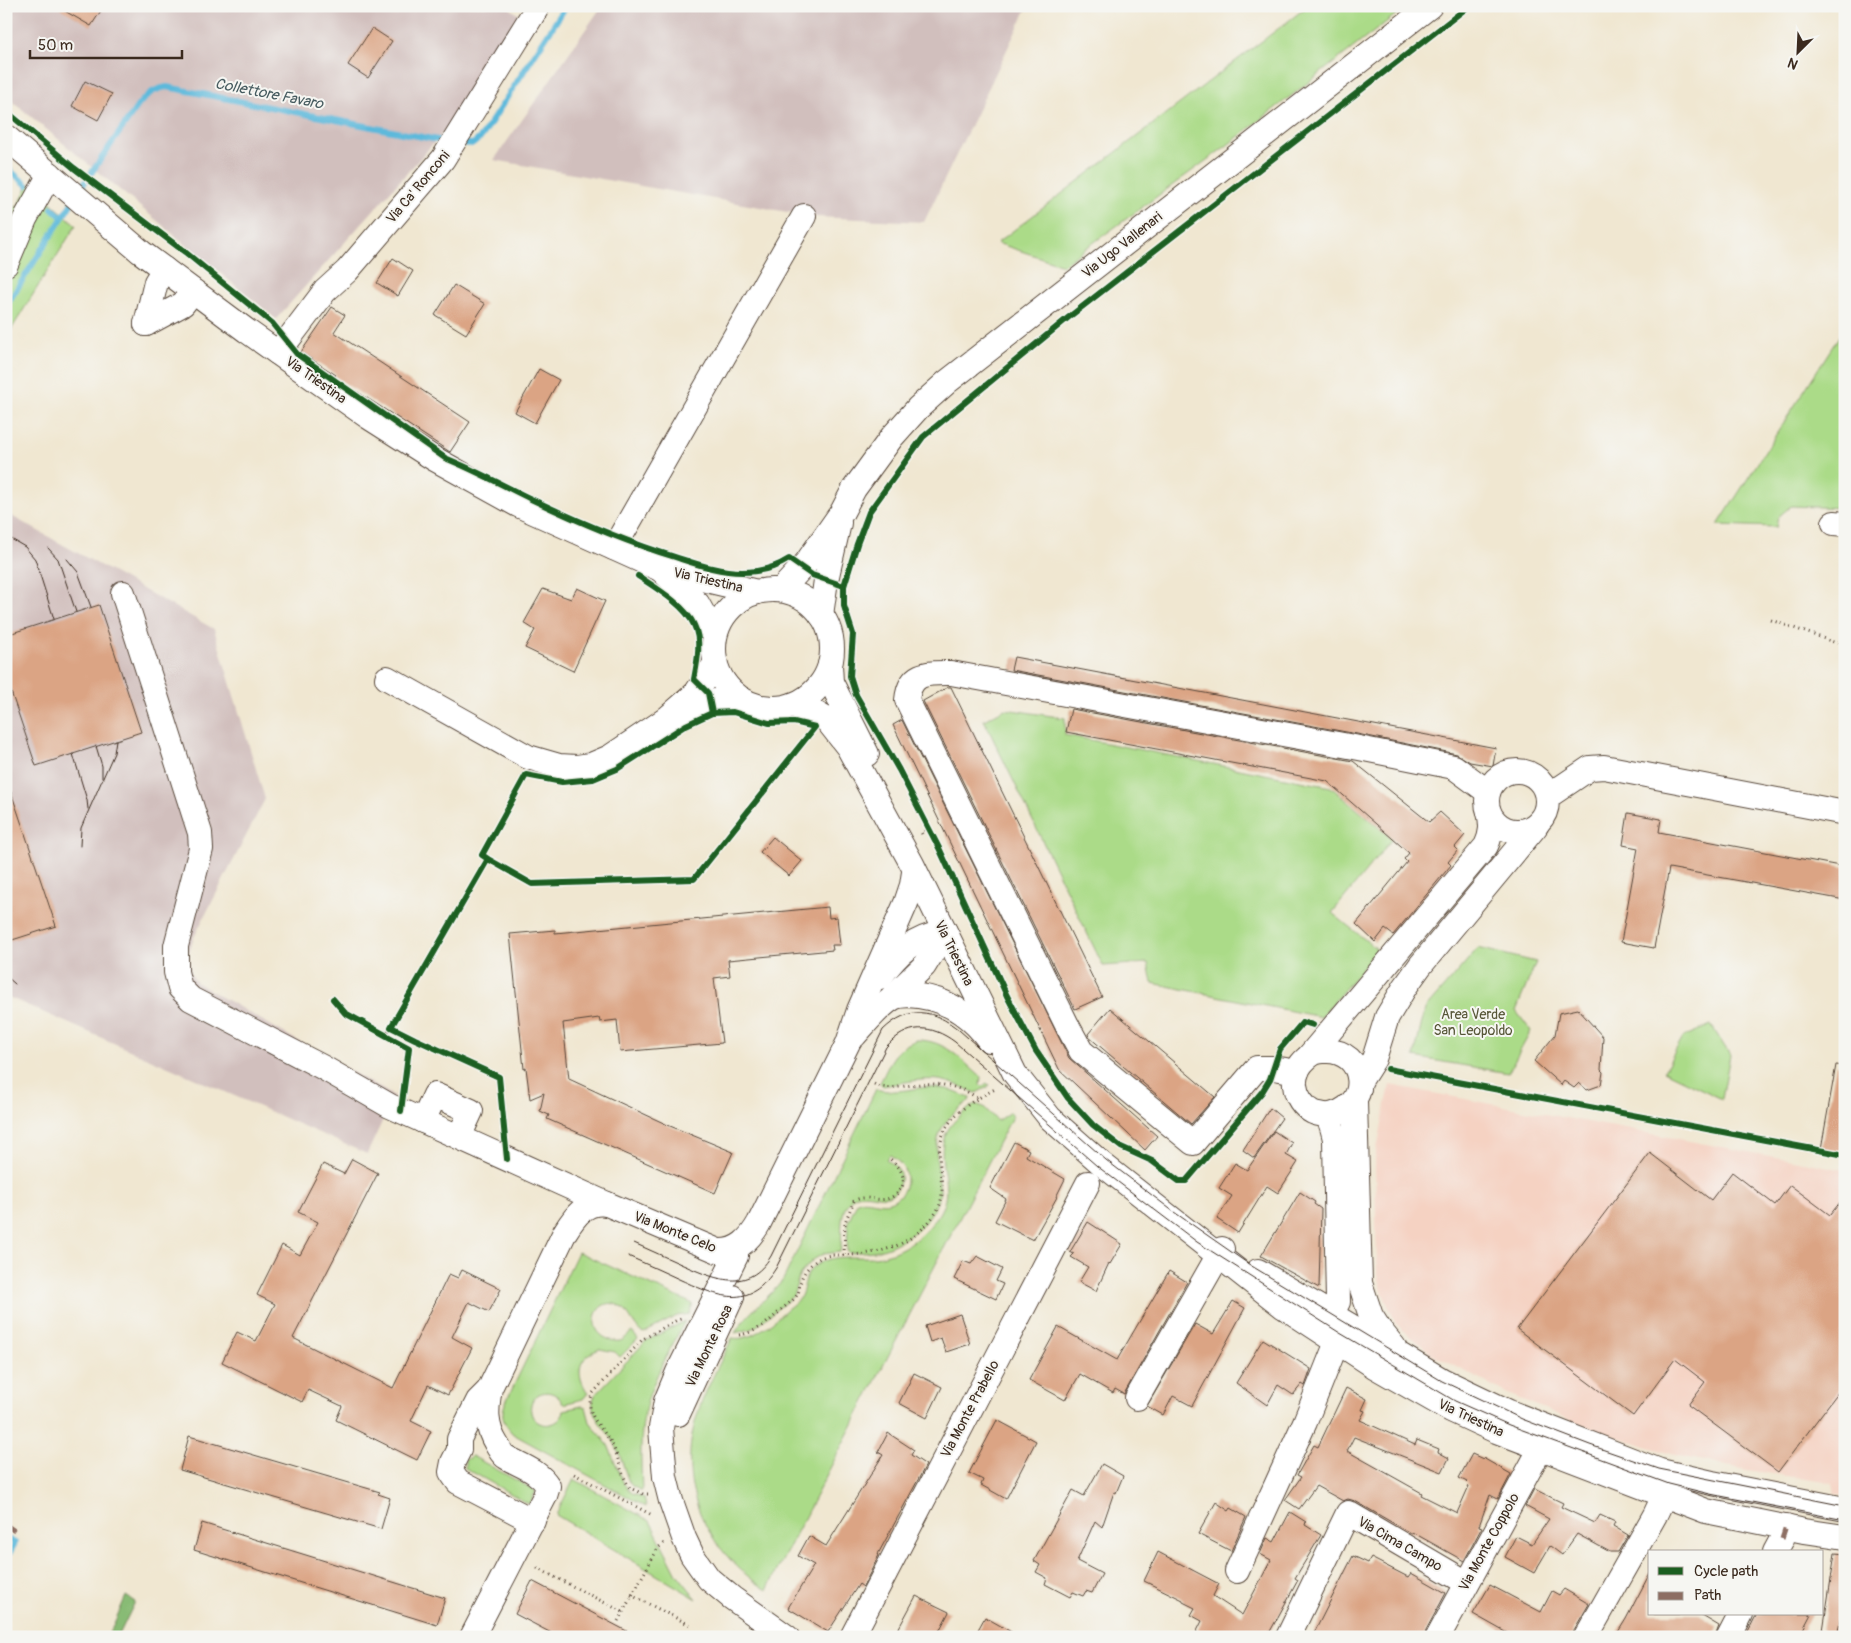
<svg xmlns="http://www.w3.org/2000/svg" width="1851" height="1643" font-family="Pangolin,sans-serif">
  <rect width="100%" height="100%" fill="#f6f6f2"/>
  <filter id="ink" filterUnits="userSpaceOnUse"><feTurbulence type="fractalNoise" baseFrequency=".02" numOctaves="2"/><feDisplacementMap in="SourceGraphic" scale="10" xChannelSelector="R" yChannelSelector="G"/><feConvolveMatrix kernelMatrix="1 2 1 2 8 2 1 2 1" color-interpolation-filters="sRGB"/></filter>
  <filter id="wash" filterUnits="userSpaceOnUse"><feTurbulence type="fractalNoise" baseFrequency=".0096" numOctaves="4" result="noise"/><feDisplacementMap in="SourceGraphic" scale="20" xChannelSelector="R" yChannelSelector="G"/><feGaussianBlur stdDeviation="1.12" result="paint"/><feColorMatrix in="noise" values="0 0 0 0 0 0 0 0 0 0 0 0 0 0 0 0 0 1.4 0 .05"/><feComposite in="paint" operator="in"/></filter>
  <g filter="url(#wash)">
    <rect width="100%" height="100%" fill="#f0e7d1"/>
    <polygon fill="#f5d2c2" points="1390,1085 1845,1170 1845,1496 1834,1495 1832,1483 1747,1470 1674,1455 1593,1429 1508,1394 1432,1354 1396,1324 1382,1291 1377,1271 1375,1158"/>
    <g fill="#d1bfbd">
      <polygon points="6,6 507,6 518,14 450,125 276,319 6,96"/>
      <polygon points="602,6 1028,6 924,222 816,217 494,160"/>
      <polygon points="6,513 214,629 265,799 194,937 189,953 191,974 197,983 394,1096 367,1154 6,996"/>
    </g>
    <g fill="#abdb88" stroke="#738253">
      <polygon points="1308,6 1407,6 1229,144 1063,265 997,243"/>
      <polygon points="29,183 76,225 6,338 6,201 17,208"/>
      <polygon points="1845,327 1845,508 1791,506 1778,517 1776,527 1718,525"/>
      <polygon points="1005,709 1065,718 1065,735 1331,787 1392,839 1332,913 1378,950 1321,1017 1152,983 1148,963 1103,966 984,720"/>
      <polygon points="1478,948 1536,962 1516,1011 1531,1031 1508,1073 1414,1057 1425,1009"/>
      <polygon points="1711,1025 1730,1055 1722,1099 1664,1071 1683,1037"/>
      <path d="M 917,1040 C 946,1040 961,1060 981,1077 L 980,1085 L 983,1086 L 987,1083 L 990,1086 L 976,1093 C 964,1088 952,1082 939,1080 C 921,1078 901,1083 883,1086 L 880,1083 C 890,1063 894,1048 917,1040 Z"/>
      <path d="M 927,1087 L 947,1089 L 970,1098 L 969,1101 C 928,1130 936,1147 940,1191 C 936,1221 902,1246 874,1251 C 866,1252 858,1252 850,1253 L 847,1251 L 848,1222 L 857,1202 C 871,1196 883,1210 898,1197 C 903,1193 906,1187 906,1180 C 907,1169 899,1161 890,1155 L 886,1159 C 894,1165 902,1170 900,1181 C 894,1212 864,1184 851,1199 C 837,1214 844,1235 840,1252 L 823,1254 L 813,1260 L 800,1274 L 793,1296 L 758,1325 L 751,1329 L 735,1333 C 749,1310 767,1300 783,1280 L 876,1089 C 891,1094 911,1089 927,1087 Z"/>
      <path d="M 975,1104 L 984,1107 L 997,1121 L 1010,1112 L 1012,1117 L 767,1590 C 708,1552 675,1489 696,1419 C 704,1391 720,1364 732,1338 C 752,1342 774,1321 787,1309 C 792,1305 798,1301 801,1296 C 807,1282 803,1273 818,1264 C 833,1254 856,1258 874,1257 C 901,1255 931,1232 942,1208 C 947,1198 946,1188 945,1178 C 938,1139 943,1127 975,1104 Z"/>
      <path d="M 578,1252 L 693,1304 L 689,1314 L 677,1316 L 644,1333 C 631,1327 630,1308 615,1304 C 595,1299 585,1330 608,1339 C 611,1340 616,1342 620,1341 C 624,1340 629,1334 632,1332 L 638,1339 L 620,1357 L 615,1352 L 600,1349 C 577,1357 575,1374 588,1393 L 583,1399 L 563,1404 C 553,1383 527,1393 531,1412 C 534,1429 561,1429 564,1410 L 582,1406 L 586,1407 L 590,1422 L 608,1445 L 624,1484 L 632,1493 L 644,1498 L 646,1507 L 513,1434 C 504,1424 500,1417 505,1404 Z"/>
      <path d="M 685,1321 C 671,1348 654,1376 646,1406 C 639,1434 641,1462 642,1491 L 632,1486 L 629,1482 C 624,1469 621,1456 615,1444 C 607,1428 586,1415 595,1395 L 646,1341 Z"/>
      <polygon points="472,1456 536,1491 529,1504 465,1468 465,1460"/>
      <polygon points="574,1479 650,1521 677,1574 697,1599 556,1515"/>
    </g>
    <polygon fill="#88bb74" stroke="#627249" points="126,1596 135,1602 118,1637 108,1637"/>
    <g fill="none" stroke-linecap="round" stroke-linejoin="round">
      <g stroke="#5db9db" stroke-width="6">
        <polyline points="458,143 473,144 482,136 566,6"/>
        <polyline points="6,167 27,185"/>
        <path d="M 78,192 L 139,104 C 148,94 154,89 167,87 L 448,142"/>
        <polyline points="52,208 62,217"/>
        <polyline points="6,306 73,201"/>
        <polyline points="6,1538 15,1543 6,1559"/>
      </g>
    </g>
    <g id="blocks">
      <g fill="#dba484">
        <polygon points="56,6 104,6 91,26"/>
        <polygon points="372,28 392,41 368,78 348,65"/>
        <polygon points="85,81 112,94 98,120 72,106"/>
        <polygon points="393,258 413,271 398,296 377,283"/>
        <polygon points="454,285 485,304 466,334 435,315"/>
        <polygon points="332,307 345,315 334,332 470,422 450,452 349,386 335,376 336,375 301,352"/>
        <polygon points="539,369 559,380 535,423 515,412"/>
        <polygon points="577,588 605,601 573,671 525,648 535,630 524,623 543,589 571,599"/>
        <polygon points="99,605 141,732 36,766 6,677 6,635"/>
        <polygon points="1014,657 1496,748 1493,766 1470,762 1457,754 1357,734 1011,670"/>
        <polygon points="948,687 951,687 1102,997 1075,1009 923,701"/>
        <polygon points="1071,709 1353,761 1429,822 1440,812 1465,835 1455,847 1458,850 1448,862 1451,865 1393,935 1385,929 1375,942 1356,924 1407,862 1404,859 1409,853 1327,781 1066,732"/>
        <polygon points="902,720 1069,1058 1157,1136 1145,1150 1059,1069 893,725"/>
        <polygon points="6,786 9,786 56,926 6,942"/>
        <polygon points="1628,813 1661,819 1659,832 1845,867 1845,900 1669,868 1654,948 1621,942 1638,848 1623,845"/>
        <polygon points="773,837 802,861 789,876 760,852"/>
        <polygon points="828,907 829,918 837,917 840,945 832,945 833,950 728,960 730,976 714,978 722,1043 620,1052 617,1020 600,1022 599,1018 563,1023 569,1079 670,1126 733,1152 715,1193 547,1119 549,1115 540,1111 544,1093 530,1099 526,1068 524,1069 510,934 555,930 555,933"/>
        <polygon points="1110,1008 1215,1097 1191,1124 1089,1037 1088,1034"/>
        <polygon points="1578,1009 1603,1037 1601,1070 1603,1072 1601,1085 1587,1090 1579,1083 1574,1088 1564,1081 1561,1085 1534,1061 1555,1035 1559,1013"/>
        <polygon points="1836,1065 1845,1066 1845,1153 1821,1149"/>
        <polygon points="1270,1108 1282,1118 1254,1158 1243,1150"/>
        <polygon points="1274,1131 1292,1143 1286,1155 1298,1162 1278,1193 1267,1186 1238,1233 1217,1219 1232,1196 1219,1188 1235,1163 1247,1170"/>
        <polygon points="1014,1142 1029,1150 1026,1156 1065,1179 1056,1197 1057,1197 1033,1240 995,1221 1006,1199 990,1188"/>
        <polygon points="1650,1153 1711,1200 1732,1172 1775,1205 1790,1185 1830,1215 1845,1196 1845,1383 1778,1472 1688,1405 1705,1382 1675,1359 1633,1416 1517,1329"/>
        <polygon points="352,1159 378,1173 293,1338 393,1388 449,1274 458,1278 462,1270 501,1289 489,1312 469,1302 452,1337 472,1348 448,1395 428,1385 411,1421 431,1431 417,1460 336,1420 342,1406 308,1390 302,1402 222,1362 237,1332 256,1341 275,1304 257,1295 282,1245 300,1255 318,1222 298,1212 323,1164 344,1174"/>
        <polygon points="1300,1192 1315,1202 1314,1204 1321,1209 1319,1288 1261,1256"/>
        <polygon points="1088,1222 1122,1244 1110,1264 1109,1263 1096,1291 1079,1282 1088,1267 1071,1257 1074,1254 1070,1252"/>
        <polygon points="977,1256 1002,1269 996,1281 1003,1284 996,1299 954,1279 963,1261 971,1264"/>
        <polygon points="1169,1271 1187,1282 1124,1394 1115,1389 1113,1393 1080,1374 1065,1400 1029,1380 1058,1327 1117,1360"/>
        <polygon points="1233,1301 1245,1308 1192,1406 1173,1396 1163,1415 1147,1406 1195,1324 1213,1334"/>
        <polygon points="960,1314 970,1344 946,1352 941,1338 930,1342 925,1326"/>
        <polygon points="1263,1339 1311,1369 1305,1386 1302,1384 1293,1395 1278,1385 1267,1405 1236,1383"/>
        <polygon points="914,1373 942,1387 927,1418 899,1403"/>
        <polygon points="1346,1388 1367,1399 1362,1410 1365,1411 1360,1420 1415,1445 1417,1440 1439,1449 1438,1452 1449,1458 1442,1472 1354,1437 1347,1451 1422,1493 1421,1495 1457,1513 1469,1486 1466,1483 1467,1482 1459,1478 1472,1454 1483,1459 1483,1458 1511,1474 1498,1499 1490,1495 1479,1526 1482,1527 1464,1561 1412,1532 1412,1534 1355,1501 1348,1499 1343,1501 1316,1486 1299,1509 1285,1500 1301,1477 1297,1475 1314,1445 1318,1447"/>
        <polygon points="997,1420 1036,1441 1006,1499 981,1485 983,1480 969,1473"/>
        <polygon points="888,1433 914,1450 911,1455 926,1465 878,1554 879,1555 863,1587 859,1584 828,1632 788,1608 814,1565 798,1556 809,1536 826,1546 883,1455 878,1452"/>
        <polygon points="189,1436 380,1492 378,1494 390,1498 381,1529 180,1470"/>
        <polygon points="1102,1464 1123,1476 1116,1493 1114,1492 1102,1527 1095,1521 1077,1561 1102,1574 1092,1593 1086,1591 1083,1596 1073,1592 1070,1597 1045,1584 1047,1578 1036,1572 1040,1565 1034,1561 1073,1490 1084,1496"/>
        <polygon points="1534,1489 1563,1503 1561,1507 1595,1523 1600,1515 1615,1522 1613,1526 1628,1535 1618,1552 1610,1552 1577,1534 1562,1555 1550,1546 1534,1573 1505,1557 1516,1536 1532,1544 1549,1519 1525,1506"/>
        <polygon points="1216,1502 1229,1511 1231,1508 1246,1517 1231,1551 1198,1534"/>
        <polygon points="1290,1512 1306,1522 1305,1525 1321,1535 1295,1578 1298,1580 1267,1637 1194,1637 1202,1621 1191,1615 1195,1608 1183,1602 1183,1600 1144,1581 1158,1552 1219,1584 1213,1596 1242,1615 1271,1560 1260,1554 1267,1538 1274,1542"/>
        <polygon points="202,1523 445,1598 437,1625 194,1550"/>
        <polygon points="1835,1553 1845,1554 1845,1593 1837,1637 1822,1637"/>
        <polygon points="1353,1556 1368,1563 1371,1558 1408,1577 1411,1573 1446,1593 1426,1630 1424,1637 1312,1637"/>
        <polygon points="1650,1573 1650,1614 1699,1614 1719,1626 1715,1637 1615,1637 1626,1619"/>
        <polygon points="532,1581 638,1637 559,1637 515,1614"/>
        <polygon points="1490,1585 1541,1612 1552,1591 1559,1595 1564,1589 1589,1604 1574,1630 1572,1637 1514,1637 1473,1614"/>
        <polygon points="916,1596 949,1612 936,1637 894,1637"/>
        <polygon points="1757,1614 1811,1614 1799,1637 1745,1637"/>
        <polygon points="985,1617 1020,1637 974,1637"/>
      </g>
    </g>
  </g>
  <g filter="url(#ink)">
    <use href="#blocks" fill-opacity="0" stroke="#564639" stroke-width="1"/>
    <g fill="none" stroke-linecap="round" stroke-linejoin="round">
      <defs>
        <g id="minor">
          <polyline points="6,137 141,252 247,331 367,416 433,458 518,505 660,569 757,592"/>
          <polyline points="6,264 25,219 50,174"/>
          <polyline points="146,324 183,304 193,291"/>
          <polyline points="146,324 156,282 164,269"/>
          <polyline points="278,353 325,291 347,271 443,159 538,6"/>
          <polyline points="1834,523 1845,524"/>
          <polyline points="614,548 804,216"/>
          <polyline points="661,570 697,603 715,635"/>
          <circle cx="773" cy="649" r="59"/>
          <polyline points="781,590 807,562 842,512 854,489 892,437 918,408 947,382 1430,6"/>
          <polyline points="123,593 200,833 201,849 176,946 176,972 180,988 191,999 322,1067 390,1106 607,1204"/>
          <polyline points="821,615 826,580 839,523"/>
          <polyline points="830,665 831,682 867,754"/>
          <polyline points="387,678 528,757 559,766 577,767 591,765 610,757 665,720 696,693 715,664"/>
          <polyline points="793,705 814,712 826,719 848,747 912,864 1015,1074 1050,1118 1102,1164 1284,1307 1374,1366 1451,1410 1494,1430 1706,1511 1804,1531 1845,1537"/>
          <polyline points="679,715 724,698 741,700"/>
          <circle cx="1517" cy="801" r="30"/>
          <polyline points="1547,797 1590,768 1604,767 1845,813"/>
          <path d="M 880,977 C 899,952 913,938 945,932"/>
          <polyline points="889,1000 924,966 945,932"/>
          <path d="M 854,1036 C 866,1023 878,1007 893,998 C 901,994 911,995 919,996 C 949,1000 972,1017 989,1040"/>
          <path d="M 1310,1055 L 1486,846 C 1492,834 1492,824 1489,812"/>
          <path d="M 1297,1072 L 1274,1068 L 1257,1068 L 1193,1143 L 1081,1051 L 1067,1025 L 907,700 C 910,671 928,673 951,673 L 1354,747 L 1454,767 L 1488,792"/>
          <polyline points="1360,1081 1374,1059 1387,1017 1405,987 1420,966 1536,826"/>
          <polyline points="1355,1101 1360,1283 1371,1316 1380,1330 1394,1347"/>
          <path d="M 1325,1116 C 1376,1109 1366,1048 1324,1051 C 1318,1051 1311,1054 1307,1058 C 1299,1065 1294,1074 1295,1085 C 1296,1096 1303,1107 1313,1112 C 1316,1114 1321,1114 1324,1115 C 1331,1119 1333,1131 1335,1139 L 1338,1302 L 1335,1308 L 1325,1310"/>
          <polyline points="423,1121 435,1095 471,1111 459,1137"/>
          <polyline points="734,1249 736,1256 678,1372 666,1401 661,1428 665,1477 671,1501 684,1538 692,1555 709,1579 732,1598 787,1637"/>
          <polyline points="1258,1271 1442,1380 1509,1412 1660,1471 1712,1483 1845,1509"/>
          <polyline points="488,1391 478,1401 459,1439 459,1450 453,1462 451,1472 458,1482 533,1521"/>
          <polyline points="1137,1398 1222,1249"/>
          <polyline points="678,1414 732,1297"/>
          <polyline points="1775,1552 1782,1539 1786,1527"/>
          <polyline points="1237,1571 1305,1422 1337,1342 1341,1327"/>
          <path d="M 472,1637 L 545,1496 L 548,1486 C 538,1470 521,1466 506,1457 C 502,1455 500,1450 497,1445 C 485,1426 486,1410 490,1388 L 565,1232 C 575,1216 586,1200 607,1204 L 718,1251 C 738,1252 750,1239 759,1223 L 848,1043 L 859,1010 L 906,903 L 912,885 L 914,872"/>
          <polyline points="852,1637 1088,1183"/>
          <polyline points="1288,1637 1348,1513 1467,1583"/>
          <polyline points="1438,1637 1541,1448"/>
          <polyline points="1586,1637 1655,1515 1664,1496"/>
          <polyline points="1729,1637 1741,1614"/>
        </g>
      </defs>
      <use href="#minor" stroke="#564639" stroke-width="26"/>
      <g stroke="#564639" stroke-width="3" stroke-dasharray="1 4" stroke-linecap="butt">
        <polyline points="1771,620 1845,646"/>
        <polyline points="922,834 921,832 929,829"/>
        <polyline points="385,1035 391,1027"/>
        <path d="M 874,1084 C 890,1092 907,1084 924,1084 C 941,1083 963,1087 977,1098"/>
        <path d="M 844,1255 L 845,1222 L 854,1201 C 866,1193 879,1204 892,1197 C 910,1187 904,1169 890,1159"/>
        <path d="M 739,1335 C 758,1332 770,1321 783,1308 C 788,1304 794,1300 797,1295 C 800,1291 799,1285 801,1281 C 803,1272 810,1265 817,1260 C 826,1254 836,1255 846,1255 C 883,1254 913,1245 935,1214 C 946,1198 941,1184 940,1166 C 935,1123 962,1106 997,1088"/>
        <polyline points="574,1474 652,1515"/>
        <path d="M 648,1494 L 643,1494 L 630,1488 C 621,1475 619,1458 612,1444 C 603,1427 582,1414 593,1393 L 643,1339 L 677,1320 L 681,1319"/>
        <polyline points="537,1568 623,1612"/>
        <polyline points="631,1595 690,1625"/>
        <polyline points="618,1621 658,1548 664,1543"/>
      </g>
      <use href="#minor" stroke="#fff" stroke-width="24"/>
      <g stroke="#3b2a1e" stroke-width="1">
        <polyline points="6,536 25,547 35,559 54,619"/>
        <polyline points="48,548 58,559 76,612"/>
        <polyline points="67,559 78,572 91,607"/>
        <polyline points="96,746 102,766 102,778"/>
        <polyline points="73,754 87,800 88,809"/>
        <polyline points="80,846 81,828 114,753 116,740"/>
        <polyline points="6,976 15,984"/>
        <path d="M 634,1243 C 650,1250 667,1258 683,1265 C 715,1279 748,1294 771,1256 L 883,1030 C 909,1005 933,1009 959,1030 L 1106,1160 L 1174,1212 L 1250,1265 L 1442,1381 L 1522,1419 L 1590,1445 L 1659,1469 L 1845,1506"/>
        <path d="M 628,1256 C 646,1264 664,1272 681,1280 C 719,1297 749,1311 776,1268 L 886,1047 C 907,1023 931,1024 955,1042 L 1097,1166 L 1197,1242 L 1340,1333 L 1455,1401 L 1509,1425 L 1669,1484 L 1710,1494 L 1845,1520"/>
      </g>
      <g stroke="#8d6e63" stroke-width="5" stroke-dasharray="10 5" stroke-linecap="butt">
        <polyline points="6,1525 16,1532"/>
        <polyline points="1782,1539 1786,1527"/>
      </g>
      <defs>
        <g id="cycleway">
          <path d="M 6,111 L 74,168 L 185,252 L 272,323 L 297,354 L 445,458 C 475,470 502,485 531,499 C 577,521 626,542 675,557 C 697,564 719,572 742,572 C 759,572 775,568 789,559 L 812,575 L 844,586"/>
          <path d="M 638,576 C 656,588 685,605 694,625 C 702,641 697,663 694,679 L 708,693 L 712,713"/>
          <polyline points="488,859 482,855 526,775 562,782 593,779 617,769 686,725 712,713 733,712 769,723 794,722 815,727 694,879 532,884 488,859 391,1027 415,1039 499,1077 507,1159"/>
          <polyline points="333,999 345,1013 409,1048 401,1111"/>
          <polyline points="1313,1025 1303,1022 1280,1049 1270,1079 1262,1092 1186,1181 1179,1181 1152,1161 1121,1147 1093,1125 1068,1098 1036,1051 1007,996 940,850 899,770 856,695 850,676 853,634 844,606 844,586 857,544 869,512 923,437 1069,317 1469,6"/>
          <polyline points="1388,1069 1845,1155"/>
        </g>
      </defs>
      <use href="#cycleway" stroke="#f6f6f2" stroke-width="9"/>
      <use href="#cycleway" stroke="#1b5e20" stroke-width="6"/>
    </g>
  </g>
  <g text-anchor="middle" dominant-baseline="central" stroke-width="4" stroke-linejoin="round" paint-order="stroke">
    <g font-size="14" fill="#3b2a1e" stroke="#f6f6f2">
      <text transform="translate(418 187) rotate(-50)">Via Ca' Ronconi</text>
      <text transform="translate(1122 245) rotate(-38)">Via Ugo Vallenari</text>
      <text transform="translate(316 380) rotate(35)">Via Triestina</text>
      <text transform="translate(708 580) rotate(13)">Via Triestina</text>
      <text transform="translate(954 953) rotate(64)">Via Triestina</text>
      <text transform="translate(675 1232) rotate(22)">Via Monte Celo</text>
      <text transform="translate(709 1346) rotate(-64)">Via Monte Rosa</text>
      <text transform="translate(970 1409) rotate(-62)">Via Monte Prabello</text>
      <text transform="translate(1471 1418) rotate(25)">Via Triestina</text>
      <text transform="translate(1489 1542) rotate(-61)">Via Monte Coppolo</text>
      <text transform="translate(1400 1544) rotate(30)">Via Cima Campo</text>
    </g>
    <g font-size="14" fill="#575638" stroke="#f6f6f2">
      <text x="1473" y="1014">Area Verde<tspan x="1473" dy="16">San Leopoldo</tspan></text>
    </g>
    <g font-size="15" font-style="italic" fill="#475c60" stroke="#f6f6f2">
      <text transform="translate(269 94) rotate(11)">Collettore Favaro</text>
    </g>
  </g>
  <rect width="1851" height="1643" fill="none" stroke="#f6f6f2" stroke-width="25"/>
  <rect x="1648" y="1550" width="175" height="65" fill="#f6f6f2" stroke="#aba49d"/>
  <rect x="1658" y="1567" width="25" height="8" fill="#1b5e20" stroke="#aba49d"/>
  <text x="1694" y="1576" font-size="15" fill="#3b2a1e">Cycle path</text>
  <rect x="1658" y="1592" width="25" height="8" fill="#8d6e63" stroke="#aba49d"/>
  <text x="1694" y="1600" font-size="15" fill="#3b2a1e">Path</text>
  <g transform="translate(1798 52) rotate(204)" stroke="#f6f6f2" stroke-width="4" paint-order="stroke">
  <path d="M0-4L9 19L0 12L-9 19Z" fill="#3b2a1e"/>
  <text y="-8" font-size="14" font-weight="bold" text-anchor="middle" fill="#3b2a1e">N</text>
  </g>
  <path d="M30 50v8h152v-8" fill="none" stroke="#3b2a1e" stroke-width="2.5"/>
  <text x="38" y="50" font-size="15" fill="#3b2a1e" stroke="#f6f6f2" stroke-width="4" paint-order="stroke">50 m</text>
</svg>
